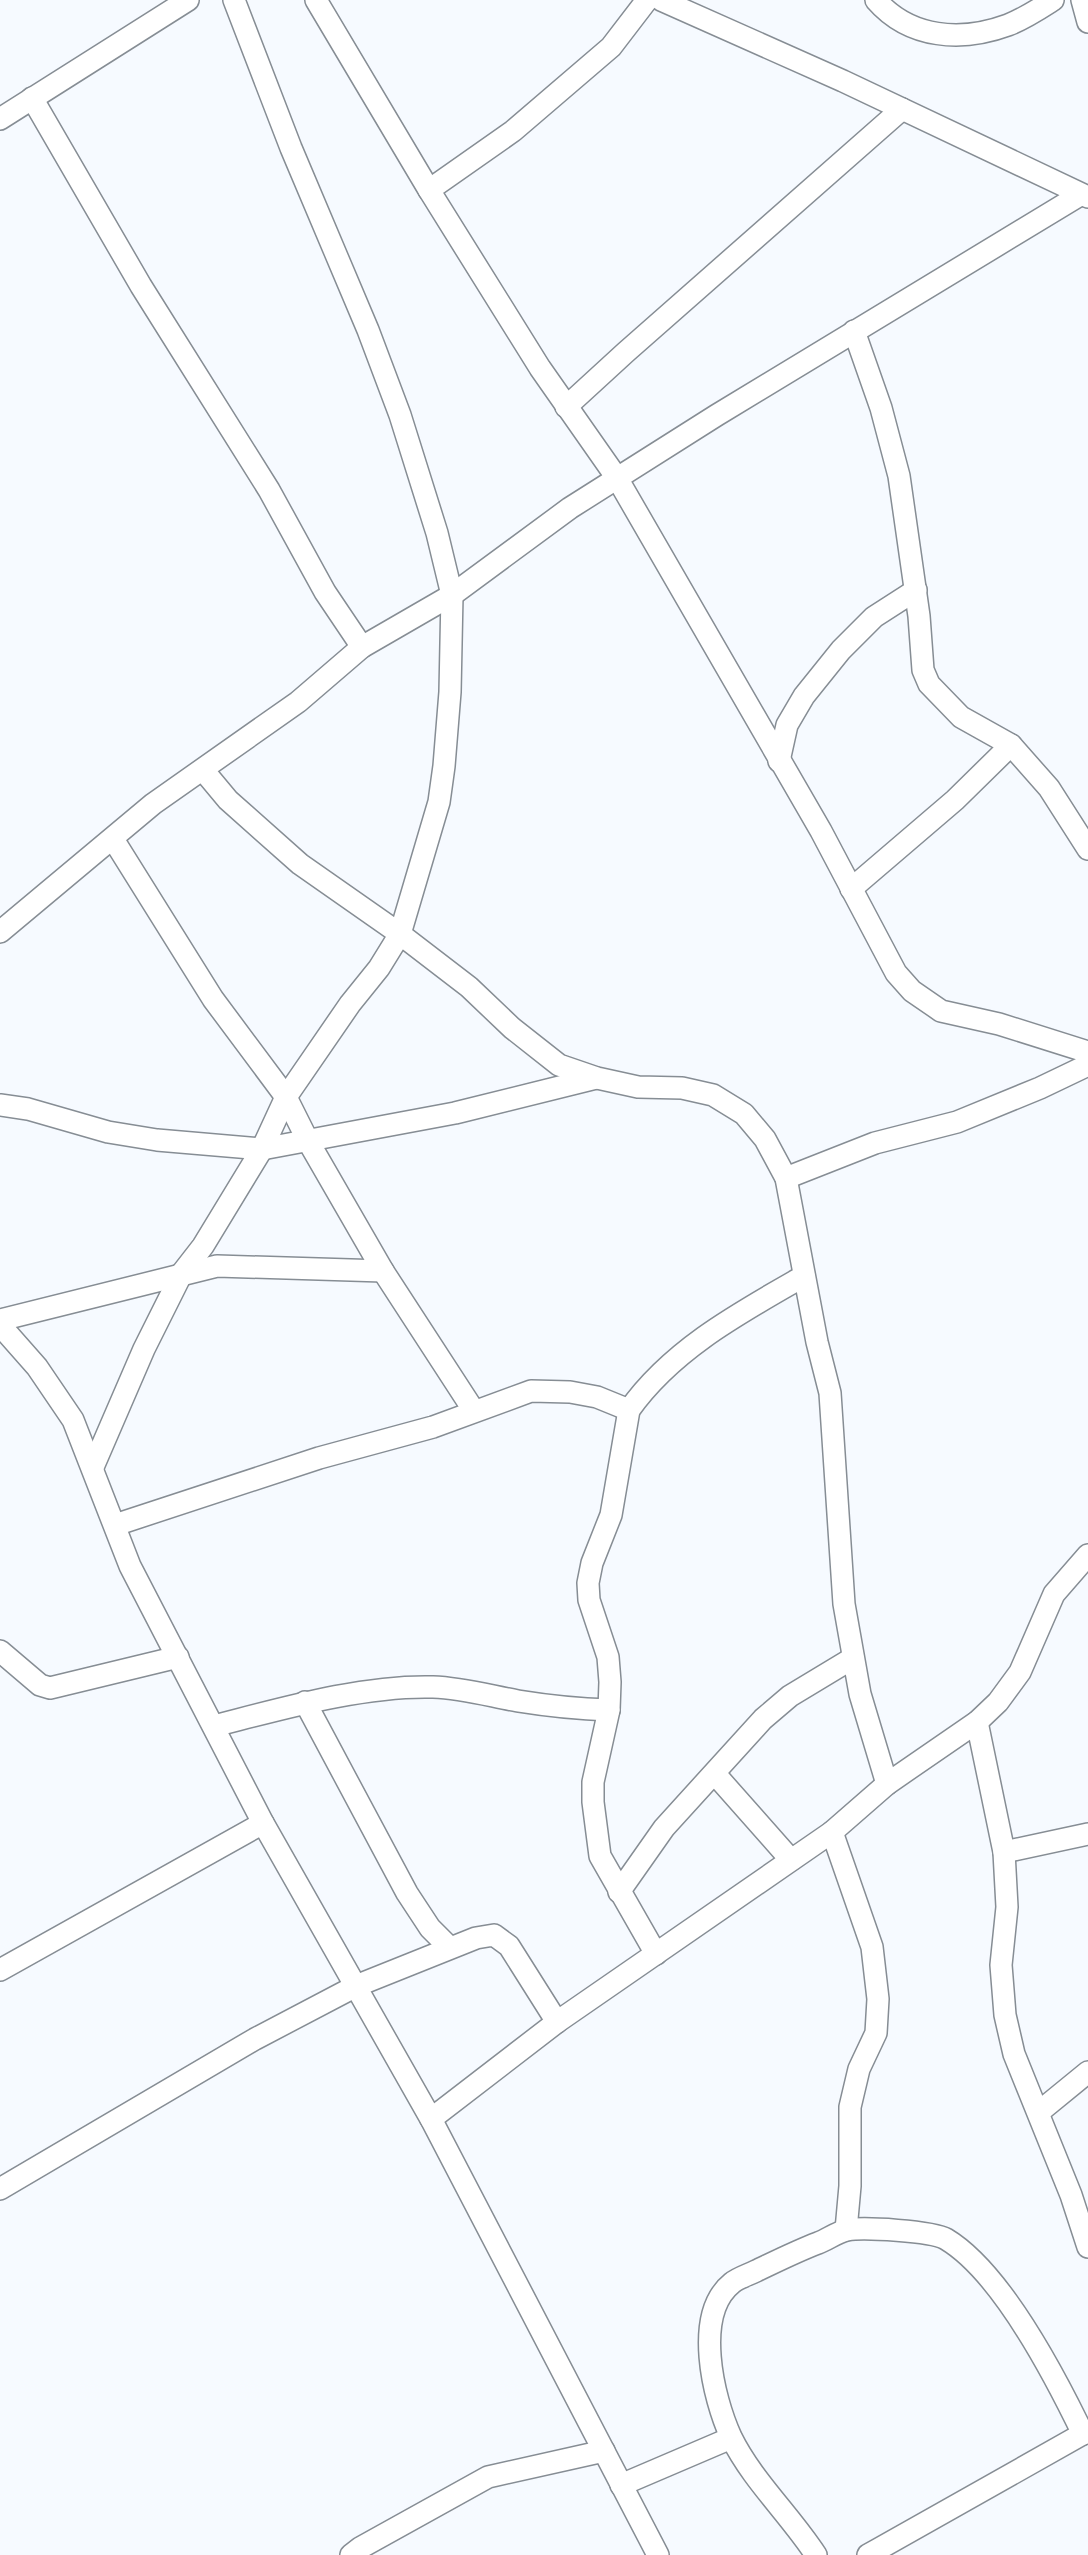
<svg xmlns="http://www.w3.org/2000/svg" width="1088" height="2555" font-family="Georgia,serif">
  <rect width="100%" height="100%" fill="#f6faff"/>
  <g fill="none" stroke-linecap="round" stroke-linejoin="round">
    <defs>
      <g id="minor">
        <polyline points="316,0 429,190"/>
        <polyline points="647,0 611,47 513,131 429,190 540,368 617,478 821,831 896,973 912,991 941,1011 999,1024 1088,1052"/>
        <polyline points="661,0 843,81 1088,197"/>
        <path d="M 876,0 C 910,39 962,42 1008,25 C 1024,19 1039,9 1053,0"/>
        <polyline points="1082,0 1088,22"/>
        <polyline points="32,98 141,286 269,490 325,592 362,647"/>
        <polyline points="0,119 188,0"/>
        <polyline points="854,331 881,408 899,476 919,616 923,670 929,684 961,717 1011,745 1049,788 1088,849"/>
        <polyline points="566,407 626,352 902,109"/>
        <polyline points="779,761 787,725 804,696 841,650 874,617 916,590"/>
        <polyline points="203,770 228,800 300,864 400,934 469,987 512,1028 559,1065 597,1078 638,1087 682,1088 713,1095 744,1114 765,1139 786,1178 817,1342 830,1393 844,1604 860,1694 887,1784"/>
        <polyline points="113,839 213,999 286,1097 308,1141 383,1271 474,1411"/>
        <polyline points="851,889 955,800 1011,745"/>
        <polyline points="0,932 153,804 298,702 362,647 452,595 570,508 717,415 1080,195"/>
        <polyline points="0,1105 28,1109 108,1132 157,1140 262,1149 455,1113 596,1078"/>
        <polyline points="786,1178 875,1143 957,1122 1040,1088 1088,1065"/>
        <polyline points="0,1320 217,1266 383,1271"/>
        <polyline points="0,1325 37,1367 73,1420 130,1566 263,1823 431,2119 658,2555"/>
        <polyline points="93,1467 144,1349 182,1273 203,1246 262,1149 286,1097 350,1004 379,968 400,934 439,802 444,766 450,692 452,595 437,533 400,415 368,330 291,148 234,0"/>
        <polyline points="115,1525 319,1458 433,1427 531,1391 570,1392 597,1397 629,1410"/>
        <polyline points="0,1651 40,1685 50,1688 178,1657"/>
        <polyline points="305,1702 407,1893 430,1928 449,1947"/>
        <polyline points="977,1722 1004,1852 1007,1907 1001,1965 1005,2015 1014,2054 1071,2195 1088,2247"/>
        <path d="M 214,1726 C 281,1709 363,1685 433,1687 C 463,1688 490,1696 518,1701 C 549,1706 578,1709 609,1710"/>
        <polyline points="715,1774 791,1860"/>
        <polyline points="832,1832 872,1947 878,1999 876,2033 859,2069 850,2107 850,2186 846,2230"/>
        <polyline points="1004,1852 1088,1834"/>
        <polyline points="619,1892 664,1828 763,1719 790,1696 853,1658"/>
        <path d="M 656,1954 L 600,1856 L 593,1802 L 593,1782 L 609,1710 L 610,1682 L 608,1657 L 589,1600 L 588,1583 L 592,1563 L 611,1515 L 629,1410 C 672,1349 741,1312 804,1276"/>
        <polyline points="0,1970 263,1823"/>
        <polyline points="1039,2112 1088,2072"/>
        <polyline points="431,2119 557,2022 832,1832 887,1784 977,1722 998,1702 1020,1672 1054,1594 1088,1555"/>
        <polyline points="0,2189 255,2039 356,1986 476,1938 494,1935 509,1946 557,2022"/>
        <polyline points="621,2485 731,2438"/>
        <polyline points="351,2555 360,2548 488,2477 604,2451"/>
        <path d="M 816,2555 C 790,2515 752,2480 731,2437 C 713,2398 693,2314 732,2283 C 738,2278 748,2275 756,2271 C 777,2261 797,2251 818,2243 C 827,2240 837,2232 847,2230 C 863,2227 932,2231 946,2239 C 1001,2272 1055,2376 1083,2434"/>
        <polyline points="868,2555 1088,2431"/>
      </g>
    </defs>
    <use href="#minor" stroke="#868d94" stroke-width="24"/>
    <use href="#minor" stroke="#fff" stroke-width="21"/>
  </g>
</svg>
